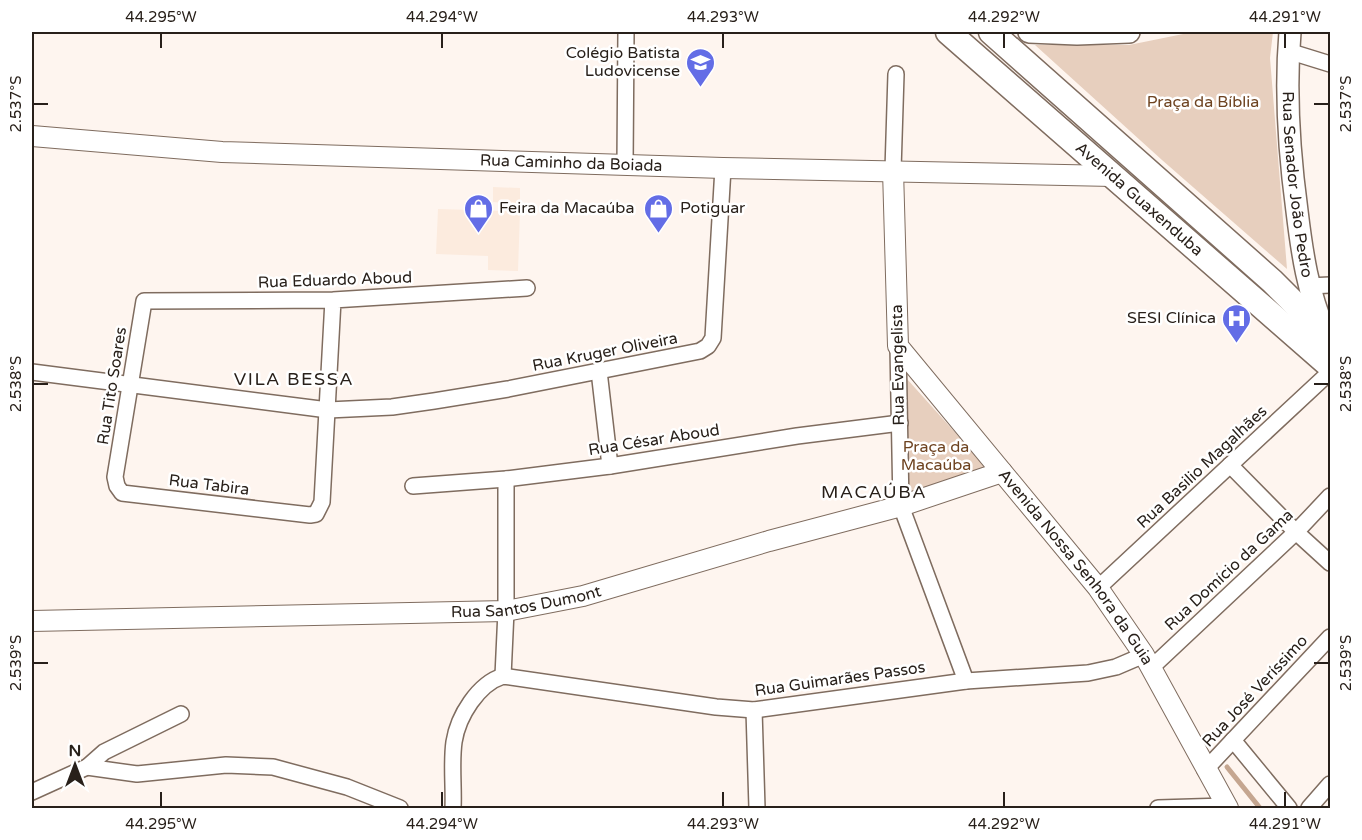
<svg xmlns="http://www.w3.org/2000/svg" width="1362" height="840" font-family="'Varela Round',sans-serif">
  <rect width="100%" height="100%" fill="#fef5ef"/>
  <polygon fill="#fcebde" points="493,187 520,188 520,206 512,205 511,211 520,211 518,271 488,270 488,256 436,254 438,209 504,211 504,203 493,202"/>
  <g fill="#e7cfbe">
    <polygon points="1193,32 1273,32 1270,58 1287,269 1162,160 1035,45 1129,45"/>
    <polygon points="907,379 988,469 907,498"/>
  </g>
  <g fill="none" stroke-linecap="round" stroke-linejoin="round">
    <polyline stroke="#c5a690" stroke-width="5" points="1227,767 1260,808"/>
    <defs>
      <g id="minor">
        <polyline points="1288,51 1330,64"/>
        <polyline points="625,164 626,32"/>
        <polyline points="893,170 896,74"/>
        <polyline points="1309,286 1330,285"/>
        <polyline points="333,300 322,502 316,514 310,515 122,493 117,486 115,477 144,301 333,300 527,288"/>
        <polyline points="898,346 901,506 966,681"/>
        <polyline points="599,371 610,466"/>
        <polyline points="32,372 328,410 392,407 434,401 508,389 700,351 708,346 713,338 723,168"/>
        <polyline points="1230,465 1296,532 1330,563"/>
        <polyline points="413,486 506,479 610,466 797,436 900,423"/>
        <polyline points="1098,588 1330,372"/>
        <polyline points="1151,668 1296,532 1330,496"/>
        <polyline points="503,676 506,611 506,479"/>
        <polyline points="754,710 757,808"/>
        <polyline points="1233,740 1289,808"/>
        <polyline points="87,767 137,774 226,765 273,767 347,787 400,808"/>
        <polyline points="1205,770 1330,637"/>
        <polyline points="32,792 87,767 104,752 181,714"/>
        <path d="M 453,808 C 454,787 451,763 454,742 C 458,716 478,684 503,676 L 716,707 L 754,710 L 966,681 L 1088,673 L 1116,667 L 1144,655"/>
        <polyline points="1158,808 1225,806"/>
        <polyline points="1309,808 1330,784"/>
      </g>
      <g id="tertiary">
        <path id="s1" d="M 32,136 L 222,152 L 723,168 L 1113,176"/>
        <path id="s2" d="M 893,170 L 898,346 L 1098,588 L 1144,655 L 1228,808"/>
        <path id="s3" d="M 32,621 L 506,611 L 583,596 L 769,541 L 901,506 L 1002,472"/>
      </g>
      <g id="secondary">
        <polyline points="1029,32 1077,34 1129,32"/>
        <path id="s4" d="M 1290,32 C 1285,91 1289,152 1297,211 C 1302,253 1308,293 1325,332"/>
      </g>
      <g id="primary">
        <path id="s5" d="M 948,32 L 1330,366"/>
        <polyline points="991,32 1272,281 1330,339"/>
      </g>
    </defs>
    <use href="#minor" stroke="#7f6c5f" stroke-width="18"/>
    <use href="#tertiary" stroke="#7f6c5f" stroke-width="22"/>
    <use href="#secondary" stroke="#7f6c5f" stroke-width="24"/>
    <use href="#primary" stroke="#7f6c5f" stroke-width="27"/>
    <use href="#minor" stroke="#fff" stroke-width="15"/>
    <use href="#tertiary" stroke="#fff" stroke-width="20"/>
    <use href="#secondary" stroke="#fff" stroke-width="21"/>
    <use href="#primary" stroke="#fff" stroke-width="24"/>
  </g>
  <path fill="none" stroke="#28201a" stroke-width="2" d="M 161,33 L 161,48M 442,33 L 442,48M 723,33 L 723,48M 1004,33 L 1004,48M 1285,33 L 1285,48M 33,104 L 48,104M 1314,104 L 1329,104M 33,384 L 48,384M 1314,384 L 1329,384M 33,663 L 48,663M 1314,663 L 1329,663M 161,792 L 161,807M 442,792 L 442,807M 723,792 L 723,807M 1004,792 L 1004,807M 1285,792 L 1285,807"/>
  <defs>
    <symbol id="school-pin" viewBox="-11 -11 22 30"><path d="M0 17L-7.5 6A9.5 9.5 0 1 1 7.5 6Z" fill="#636de6" stroke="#fff"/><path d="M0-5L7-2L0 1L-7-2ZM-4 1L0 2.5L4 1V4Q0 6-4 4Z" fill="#fff"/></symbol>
    <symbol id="shop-pin" viewBox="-11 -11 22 30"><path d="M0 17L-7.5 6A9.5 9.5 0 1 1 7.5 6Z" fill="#636de6" stroke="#fff"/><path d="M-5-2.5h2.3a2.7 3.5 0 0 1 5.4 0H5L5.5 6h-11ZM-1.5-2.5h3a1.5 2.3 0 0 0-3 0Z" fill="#fff"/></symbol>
    <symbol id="hospital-pin" viewBox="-11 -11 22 30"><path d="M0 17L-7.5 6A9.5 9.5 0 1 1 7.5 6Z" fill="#636de6" stroke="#fff"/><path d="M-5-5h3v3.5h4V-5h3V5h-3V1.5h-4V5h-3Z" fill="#fff"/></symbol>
  </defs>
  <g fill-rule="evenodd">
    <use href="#school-pin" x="684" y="46" width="33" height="45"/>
    <use href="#shop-pin" x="462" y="192" width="33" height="45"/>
    <use href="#shop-pin" x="642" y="192" width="33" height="45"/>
    <use href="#hospital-pin" x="1220" y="302" width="33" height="45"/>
  </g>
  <g text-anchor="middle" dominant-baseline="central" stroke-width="5" stroke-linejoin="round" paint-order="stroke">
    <g font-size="16" fill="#28201a" stroke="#fff" text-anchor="end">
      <text x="680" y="53">Colégio Batista<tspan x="680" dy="18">Ludovicense</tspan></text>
      <text x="499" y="208" text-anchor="start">Feira da Macaúba</text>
      <text x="680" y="208" text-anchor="start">Potiguar</text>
      <text x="1216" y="318">SESI Clínica</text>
    </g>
    <g font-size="16" fill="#6e4320" stroke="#fff">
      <text x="1203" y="102">Praça da Bíblia</text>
      <text x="936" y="447">Praça da<tspan x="936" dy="18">Macaúba</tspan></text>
    </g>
    <g font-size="16" fill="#28201a" stroke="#fff">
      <text stroke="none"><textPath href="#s1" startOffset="540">Rua Caminho da Boiada</textPath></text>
      <text stroke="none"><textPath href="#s4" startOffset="153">Rua Senador João Pedro</textPath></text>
      <text stroke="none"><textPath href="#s5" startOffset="254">Avenida Guaxenduba</textPath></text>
      <text transform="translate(335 280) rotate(-2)">Rua Eduardo Aboud</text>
      <text transform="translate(605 352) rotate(-11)">Rua Kruger Oliveira</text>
      <text transform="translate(898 365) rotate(-91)">Rua Evangelista</text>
      <text transform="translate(112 386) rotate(-81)">Rua Tito Soares</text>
      <text transform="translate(654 440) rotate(-9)">Rua César Aboud</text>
      <text transform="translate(1202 467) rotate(-43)">Rua Basilio Magalhães</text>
      <text transform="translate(209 485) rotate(7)">Rua Tabira</text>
      <text stroke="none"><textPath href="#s2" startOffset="460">Avenida Nossa Senhora da Guia</textPath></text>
      <text transform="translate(1229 570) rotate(-43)">Rua Domício da Gama</text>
      <text stroke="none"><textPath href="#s3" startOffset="495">Rua Santos Dumont</textPath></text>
      <text transform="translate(840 679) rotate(-8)">Rua Guimarães Passos</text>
      <text transform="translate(1255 691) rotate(-47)">Rua José Veríssimo</text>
    </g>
    <g font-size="18" letter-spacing="1.5" fill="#28201a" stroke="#fff">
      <text x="294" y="379">VILA BESSA</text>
      <text x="874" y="492">MACAÚBA</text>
    </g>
  </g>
  <rect width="1362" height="840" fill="none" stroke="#ffffff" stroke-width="66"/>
  <g transform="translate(75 765)" stroke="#ffffff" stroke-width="4.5" paint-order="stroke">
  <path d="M0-4.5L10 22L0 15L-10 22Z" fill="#28201a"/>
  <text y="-9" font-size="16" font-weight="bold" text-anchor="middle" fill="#28201a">N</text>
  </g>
  <rect x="33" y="33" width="1296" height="774" fill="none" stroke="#28201a" stroke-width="2"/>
  <g font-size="15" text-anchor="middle" fill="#28201a">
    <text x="161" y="22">44.295°W</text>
    <text x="442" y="22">44.294°W</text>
    <text x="723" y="22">44.293°W</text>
    <text x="1004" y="22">44.292°W</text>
    <text x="1285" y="22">44.291°W</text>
    <text transform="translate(16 104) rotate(-90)" y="5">2.537°S</text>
    <text transform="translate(1346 104) rotate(-90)" y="5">2.537°S</text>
    <text transform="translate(16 384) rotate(-90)" y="5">2.538°S</text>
    <text transform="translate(1346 384) rotate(-90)" y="5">2.538°S</text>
    <text transform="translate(16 663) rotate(-90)" y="5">2.539°S</text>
    <text transform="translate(1346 663) rotate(-90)" y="5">2.539°S</text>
    <text x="161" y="829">44.295°W</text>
    <text x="442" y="829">44.294°W</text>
    <text x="723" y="829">44.293°W</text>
    <text x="1004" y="829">44.292°W</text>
    <text x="1285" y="829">44.291°W</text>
  </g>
</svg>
